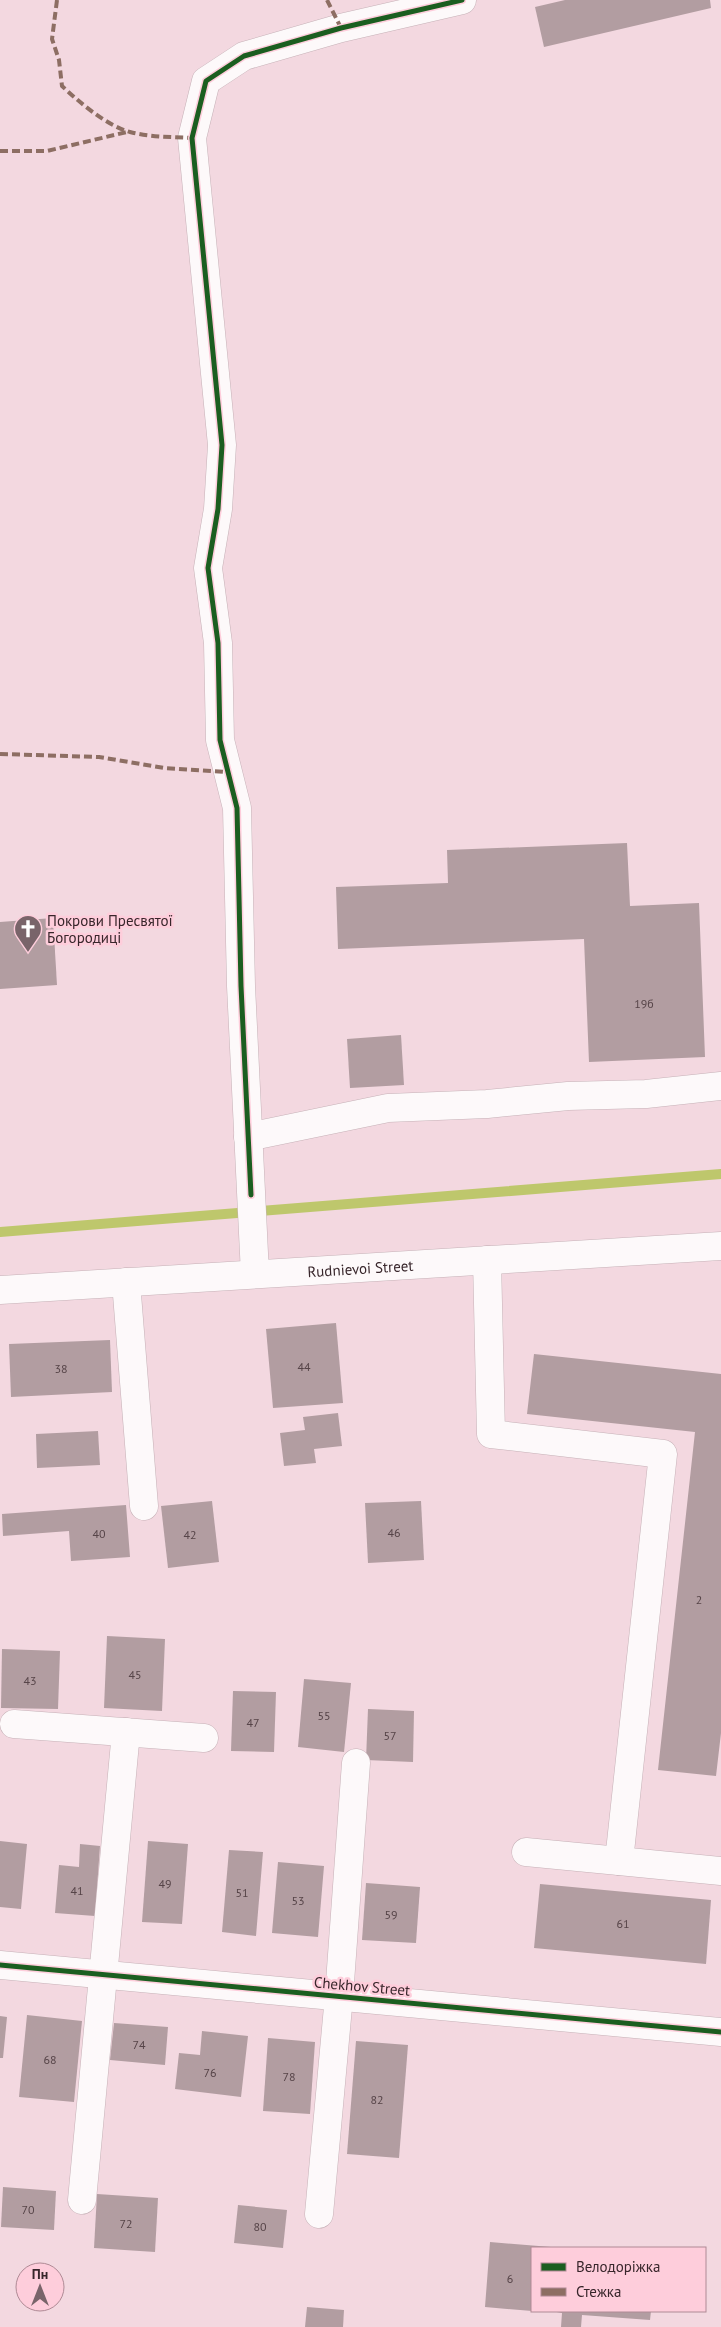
<svg xmlns="http://www.w3.org/2000/svg" width="721" height="2327" font-family="'PT Sans',sans-serif">
  <rect width="100%" height="100%" fill="#f3d8e0"/>
  <g fill="none" stroke-linecap="round" stroke-linejoin="round">
    <polyline stroke="#bec76c" stroke-width="10" points="0,1232 721,1174"/>
  </g>
  <g fill="#b29da1">
    <polygon points="565,0 710,0 711,8 544,47 535,7"/>
    <polygon points="627,843 630,906 699,903 705,1057 589,1062 584,939 338,949 336,887 448,883 447,850"/>
    <polygon points="53,918 57,985 0,989 0,922"/>
    <polygon points="401,1035 404,1085 350,1088 347,1039"/>
    <polygon points="336,1323 343,1403 273,1408 266,1329"/>
    <polygon points="110,1340 112,1392 11,1397 9,1344"/>
    <polygon points="534,1354 721,1374 721,1733 716,1776 658,1770 695,1432 527,1414"/>
    <polygon points="338,1413 342,1446 314,1449 316,1463 284,1466 280,1433 305,1430 303,1417"/>
    <polygon points="98,1431 100,1465 37,1468 36,1434"/>
    <polygon points="212,1501 219,1562 168,1568 161,1506"/>
    <polygon points="421,1501 424,1560 368,1563 365,1503"/>
    <polygon points="126,1505 130,1557 71,1561 69,1531 3,1536 2,1514"/>
    <polygon points="107,1636 165,1639 162,1711 104,1708"/>
    <polygon points="2,1649 60,1651 58,1709 1,1708"/>
    <polygon points="304,1679 351,1683 344,1752 298,1747"/>
    <polygon points="233,1691 276,1692 274,1752 231,1751"/>
    <polygon points="368,1709 414,1711 413,1762 366,1760"/>
    <polygon points="0,1841 27,1844 21,1909 0,1907"/>
    <polygon points="148,1841 188,1844 182,1924 142,1922"/>
    <polygon points="80,1844 100,1846 95,1916 55,1913 59,1865 79,1867"/>
    <polygon points="229,1850 263,1852 256,1936 222,1932"/>
    <polygon points="278,1862 324,1866 318,1937 272,1933"/>
    <polygon points="366,1883 420,1887 416,1943 362,1940"/>
    <polygon points="540,1884 711,1900 706,1964 534,1948"/>
    <polygon points="27,2015 82,2021 74,2102 19,2097"/>
    <polygon points="0,2016 7,2017 3,2058 0,2058"/>
    <polygon points="114,2023 168,2027 165,2065 110,2060"/>
    <polygon points="202,2031 248,2036 241,2097 175,2089 179,2053 200,2055"/>
    <polygon points="268,2038 315,2042 310,2114 263,2111"/>
    <polygon points="356,2041 408,2045 399,2158 347,2154"/>
    <polygon points="3,2187 56,2191 54,2230 1,2227"/>
    <polygon points="97,2194 158,2198 155,2252 94,2248"/>
    <polygon points="238,2205 287,2210 283,2248 234,2243"/>
    <polygon points="490,2242 551,2247 532,2248 532,2311 485,2307"/>
    <polygon points="307,2307 344,2310 343,2327 305,2327"/>
    <polygon points="551,2311 651,2311 650,2320 582,2315 581,2327 561,2327 562,2313"/>
  </g>
  <g fill="none" stroke-linecap="round" stroke-linejoin="round">
    <defs>
      <g id="minor">
        <polyline points="248,1137 388,1108 487,1104 568,1096 646,1094 721,1086"/>
        <polyline points="487,1260 491,1434 663,1454 619,1861 721,1871"/>
        <polyline points="255,1274 241,986 237,808 220,740 218,643 208,568 218,509 222,445 192,138 206,81 244,56 341,28 462,0"/>
        <polyline points="126,1282 144,1506"/>
        <path id="s1" d="M 0,1290 L 721,1246"/>
        <polyline points="14,1724 204,1738"/>
        <polyline points="526,1852 619,1861"/>
        <polyline points="0,1965 721,2032"/>
        <polyline points="82,2200 126,1732"/>
        <polyline points="319,2214 339,1996 356,1763"/>
      </g>
    </defs>
    <use href="#minor" stroke="#c6b1b7" stroke-width="29"/>
    <use href="#minor" stroke="#fdf9fa" stroke-width="28"/>
    <g stroke="#8d6e63" stroke-width="4" stroke-dasharray="8 4" stroke-linecap="butt">
      <path d="M 57,0 L 52,39 L 59,60 L 62,86 C 79,102 107,126 130,132 C 150,137 171,137 192,138"/>
      <polyline points="327,0 341,28"/>
      <polyline points="0,151 47,151 127,132"/>
      <polyline points="0,754 99,757 164,768 227,772"/>
    </g>
    <defs>
      <g id="cycleway">
        <polyline points="251,1195 241,986 237,808 220,740 218,643 208,568 218,509 222,445 192,138 206,81 244,56 341,28 462,0"/>
        <polyline points="0,1965 721,2032"/>
      </g>
    </defs>
    <use href="#cycleway" stroke="#fecddb" stroke-width="8"/>
    <use href="#cycleway" stroke="#1b5e20" stroke-width="5"/>
  </g>
  <defs>
    <symbol id="church-pin" viewBox="-11 -11 22 30"><path d="M0 17L-7.5 6A9.5 9.5 0 1 1 7.5 6Z" fill="#79646a" stroke="#fecddb"/><path d="M-1.2-6h2.4v3.5h3.3v2.4h-3.3V6h-2.4V-.1h-3.3v-2.4h3.3Z" fill="#fff"/></symbol>
  </defs>
  <g fill-rule="evenodd">
    <use href="#church-pin" x="12" y="913" width="32" height="43"/>
  </g>
  <g text-anchor="middle" dominant-baseline="central" stroke-width="5" stroke-linejoin="round" paint-order="stroke">
    <g font-size="12" fill="#564448">
      <text x="644" y="1003">19б</text>
      <text x="304" y="1366">44</text>
      <text x="61" y="1368">38</text>
      <text x="394" y="1532">46</text>
      <text x="99" y="1533">40</text>
      <text x="190" y="1534">42</text>
      <text x="699" y="1599">2</text>
      <text x="135" y="1674">45</text>
      <text x="30" y="1680">43</text>
      <text x="324" y="1715">55</text>
      <text x="253" y="1722">47</text>
      <text x="390" y="1735">57</text>
      <text x="165" y="1883">49</text>
      <text x="77" y="1890">41</text>
      <text x="242" y="1892">51</text>
      <text x="298" y="1900">53</text>
      <text x="391" y="1914">59</text>
      <text x="623" y="1923">61</text>
      <text x="139" y="2044">74</text>
      <text x="50" y="2059">68</text>
      <text x="210" y="2072">76</text>
      <text x="289" y="2076">78</text>
      <text x="377" y="2099">82</text>
      <text x="28" y="2209">70</text>
      <text x="126" y="2223">72</text>
      <text x="260" y="2226">80</text>
      <text x="510" y="2278">6</text>
    </g>
    <g font-size="15" fill="#38262b" stroke="#fecddb" text-anchor="start">
      <text x="47" y="920">Покрови Пресвятої<tspan x="47" dy="17">Богородиці</tspan></text>
    </g>
    <g font-size="15" fill="#38262b" stroke="#fecddb">
      <text stroke="none"><textPath href="#s1" startOffset="361">Rudnievoi Street</textPath></text>
      <text transform="translate(362 1986) rotate(5)">Chekhov Street</text>
    </g>
  </g>
  <rect x="531" y="2247" width="175" height="65" fill="#fecddb" stroke="#af8a95"/>
  <rect x="541" y="2263" width="25" height="8" fill="#1b5e20" stroke="#af8a95"/>
  <text x="576" y="2272" font-size="15" fill="#38262b">Велодоріжка</text>
  <rect x="541" y="2288" width="25" height="8" fill="#8d6e63" stroke="#af8a95"/>
  <text x="576" y="2297" font-size="15" fill="#38262b">Стежка</text>
  <g transform="translate(40 2287)"><circle r="24" fill="#fecddb" stroke="#af8a95"/>
  <path d="M0-4L9 19L0 12L-9 19Z" fill="#79646a"/>
  <text y="-8" font-size="14" font-weight="bold" text-anchor="middle" fill="#38262b">Пн</text>
  </g>
</svg>
